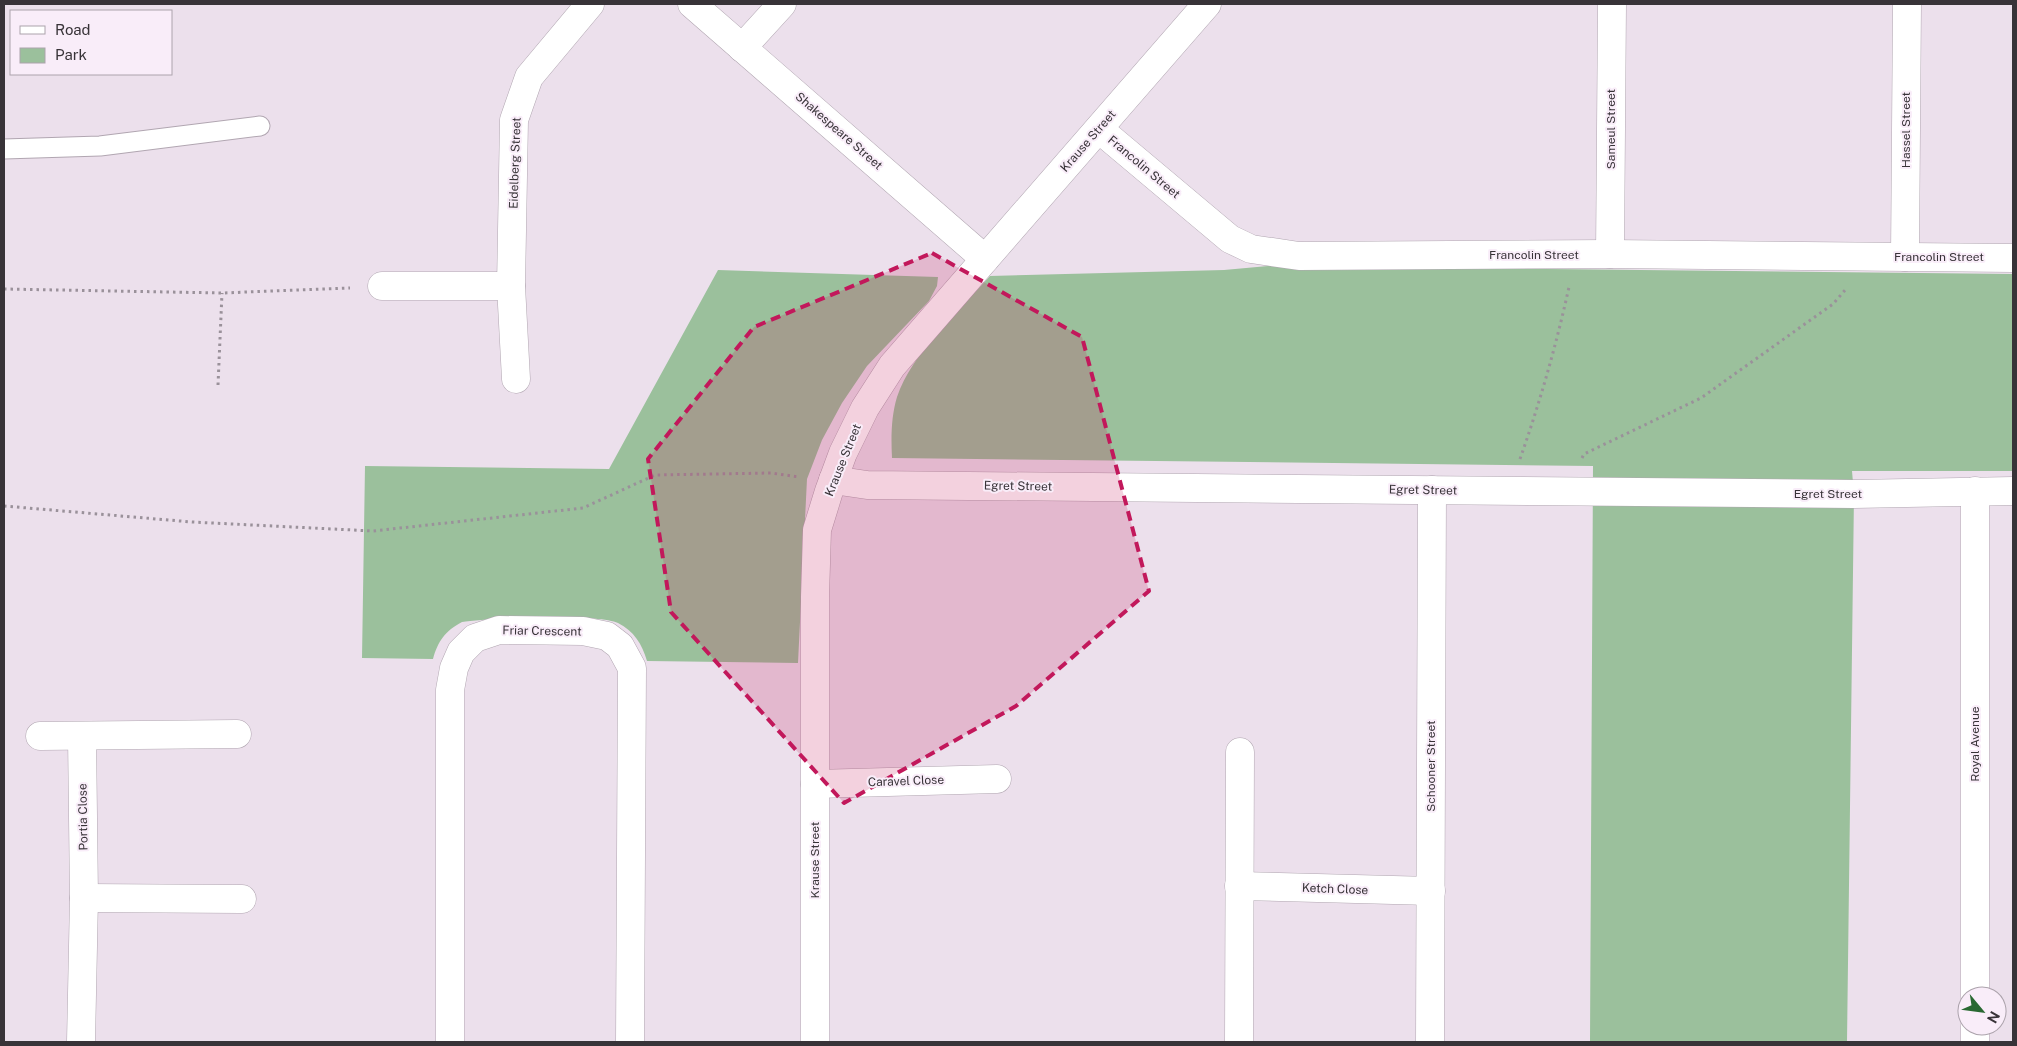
<svg xmlns="http://www.w3.org/2000/svg" width="2017" height="1046" font-family="'Public Sans',sans-serif">
  <rect width="100%" height="100%" fill="#ece0ec"/>
  <g fill="#9bc09c">
    <path d="M 1268,266 L 2013,274 L 2013,471 L 1852,471 L 1854,494 L 1847,1042 L 1590,1042 L 1593,466 L 892,458 C 891,438 891,417 897,397 C 912,353 958,311 990,276 L 1224,270 Z"/>
    <path d="M 718,270 L 938,277 L 937,286 L 929,301 L 867,366 L 842,403 L 822,440 L 807,479 L 798,663 L 647,661 C 642,644 634,631 618,623 C 597,613 488,618 462,622 C 445,631 438,641 433,659 L 362,658 L 365,466 L 609,469 Z"/>
  </g>
  <g fill="none" stroke-linecap="round" stroke-linejoin="round">
    <defs>
      <polyline id="service" points="4,149 100,146 260,126"/>
      <g id="minor">
        <polyline points="692,4 985,259"/>
        <polyline points="742,48 782,4"/>
        <polyline points="1099,129 1230,239 1251,249 1299,256 1610,254 2013,258"/>
        <polyline points="1610,254 1612,4"/>
        <polyline points="1905,257 1907,4"/>
        <polyline points="382,286 511,286"/>
        <polyline points="516,379 511,286 514,120 529,77 590,4"/>
        <polyline points="833,480 867,485 1854,494 2013,491"/>
        <polyline points="40,736 237,734"/>
        <polyline points="815,784 997,779"/>
        <polyline points="1239,886 1431,891"/>
        <polyline points="84,898 242,899"/>
        <polyline points="1975,996 1975,491"/>
        <polyline points="81,1042 84,898 82,736"/>
        <polyline points="450,1042 450,690 454,668 461,652 475,638 499,630 583,631 607,636 620,646 632,668 630,1042"/>
        <polyline points="815,1042 815,597 817,530 829,491 843,453 865,408 892,366 1207,4"/>
        <polyline points="1239,1042 1240,752"/>
        <polyline points="1430,1042 1432,490"/>
        <polyline points="1975,1042 1975,1026"/>
      </g>
    </defs>
    <use href="#service" stroke="#b1a6b1" stroke-width="21"/>
    <use href="#minor" stroke="#b1a6b1" stroke-width="29"/>
    <g stroke="#9a919a" stroke-width="3" stroke-dasharray="2.5 4" stroke-linecap="butt">
      <polyline points="4,289 222,293 350,288"/>
      <polyline points="218,385 222,293"/>
      <polyline points="1582,458 1584,454 1701,398 1833,304 1846,289"/>
      <path d="M 1520,459 C 1540,402 1556,346 1569,287"/>
      <polyline points="4,506 192,522 373,531 583,508 655,475 771,473 799,477"/>
    </g>
    <use href="#service" stroke="#fff" stroke-width="19"/>
    <use href="#minor" stroke="#fff" stroke-width="28"/>
  </g>
  <path fill="#c2185b" fill-opacity="0.2" stroke="#c2185b" stroke-width="4" stroke-dasharray="10 6" stroke-linejoin="round" d="M 932,253 L 1082,337 L 1149,591 L 1016,706 L 844,803 L 671,612 L 648,459 L 754,327 Z"/>
  <g text-anchor="middle" dominant-baseline="central" stroke-width="4" stroke-linejoin="round" paint-order="stroke">
    <g font-size="12" fill="#383338" stroke="#f9edf9">
      <text transform="translate(1611 129) rotate(-90)">Sameul Street</text>
      <text transform="translate(1906 130) rotate(-90)">Hassel Street</text>
      <text transform="translate(839 131) rotate(41)">Shakespeare Street</text>
      <text transform="translate(1088 141) rotate(-49)">Krause Street</text>
      <text transform="translate(515 163) rotate(-88)">Eidelberg Street</text>
      <text transform="translate(1144 167) rotate(40)">Francolin Street</text>
      <text x="1534" y="255">Francolin Street</text>
      <text x="1939" y="257">Francolin Street</text>
      <text transform="translate(843 460) rotate(-68)">Krause Street</text>
      <text transform="translate(1018 486) rotate(1)">Egret Street</text>
      <text transform="translate(1423 490) rotate(1)">Egret Street</text>
      <text x="1828" y="494">Egret Street</text>
      <text transform="translate(542 631) rotate(1)">Friar Crescent</text>
      <text transform="translate(1975 744) rotate(-90)">Royal Avenue</text>
      <text transform="translate(1431 766) rotate(-90)">Schooner Street</text>
      <text transform="translate(906 781) rotate(-2)">Caravel Close</text>
      <text transform="translate(83 817) rotate(-91)">Portia Close</text>
      <text transform="translate(815 860) rotate(-90)">Krause Street</text>
      <text transform="translate(1335 889) rotate(2)">Ketch Close</text>
    </g>
  </g>
  <rect width="2017" height="1046" fill="none" stroke="#383338" stroke-width="10"/>
  <rect x="10" y="10" width="162" height="65" fill="#f9edf9" stroke="#aca3ac"/>
  <rect x="20" y="26" width="25" height="8" fill="#ffffff" stroke="#aca3ac"/>
  <text x="55" y="35" font-size="15" fill="#383338">Road</text>
  <rect x="20" y="48" width="25" height="15" fill="#9bc09c" stroke="#aca3ac"/>
  <text x="55" y="60" font-size="15" fill="#383338">Park</text>
  <g transform="translate(1982 1011) rotate(119)"><circle r="24" fill="#f9edf9" stroke="#aca3ac"/>
  <path d="M0-4L9 19L0 12L-9 19Z" fill="#296932"/>
  <text y="-8" font-size="14" font-weight="bold" text-anchor="middle" fill="#383338">N</text>
  </g>
</svg>
